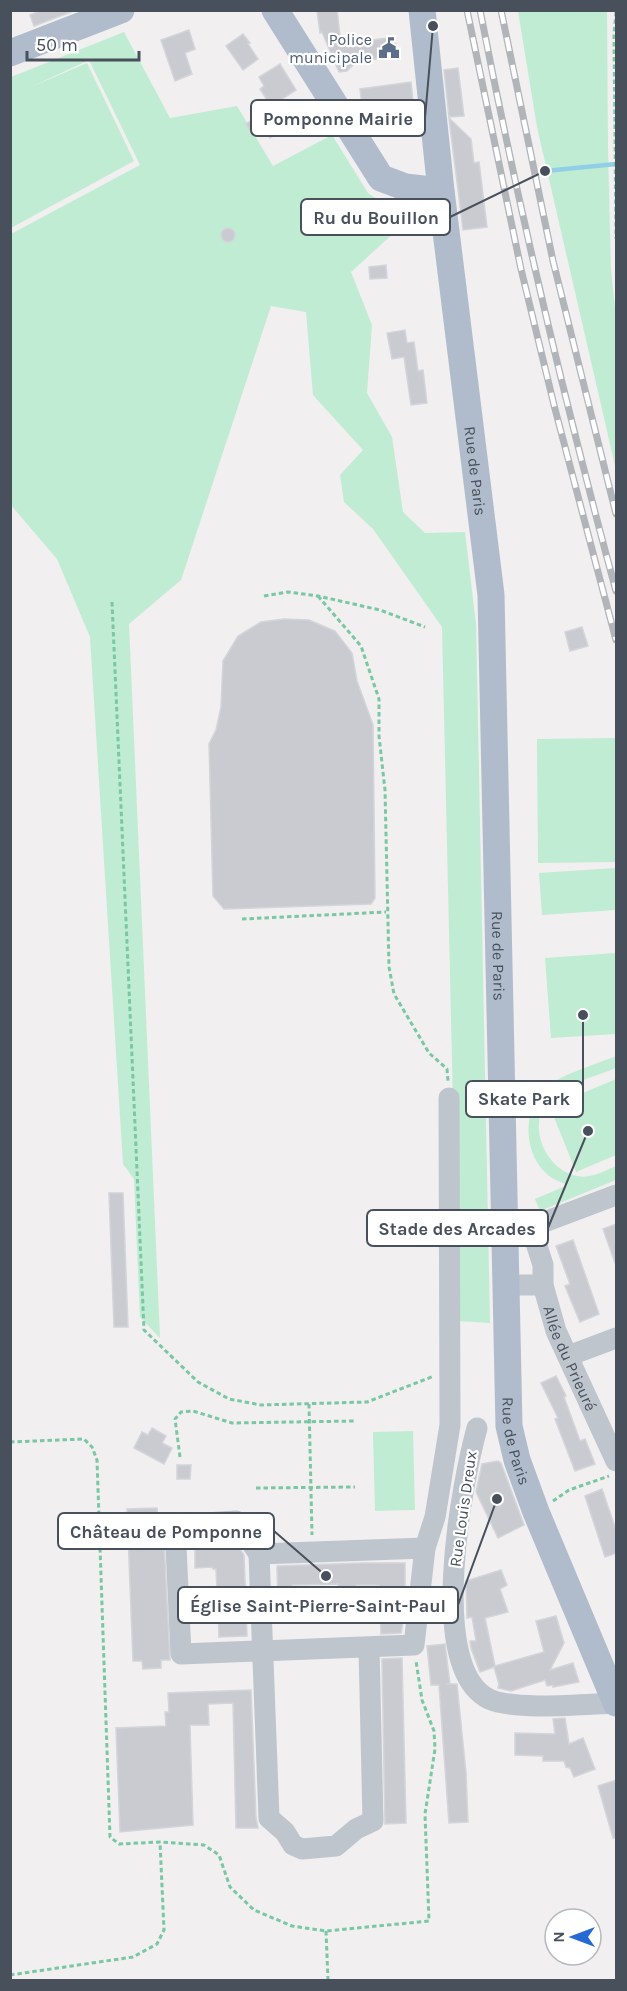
<svg xmlns="http://www.w3.org/2000/svg" width="627" height="1991" font-family="Karla,sans-serif">
  <rect width="100%" height="100%" fill="#f1efef"/>
  <g fill="#c0ecd3">
    <polygon points="518,11 607,11 608,149 611,270 616,317 616,470 537,127"/>
    <polygon points="124,32 170,118 237,106 273,166 332,135 368,193 408,220 351,272 372,325 367,393 392,437 403,512 425,533 465,532 476,624 490,1323 458,1321 442,627 373,529 344,502 340,475 363,450 313,395 306,312 271,306 181,580 129,624 160,1338 140,1317 134,1179 123,1164 90,637 57,559 10,504 11,234 140,165 89,60 31,87 87,63 134,161 11,228 11,77"/>
    <polygon points="616,738 616,862 538,863 537,739"/>
    <polygon points="616,868 616,910 542,915 539,873"/>
    <polygon points="616,953 616,1034 551,1038 545,958"/>
    <path d="M 616,1056 L 616,1068 C 598,1076 563,1084 549,1099 C 526,1124 545,1170 577,1176 C 591,1179 604,1171 616,1166 L 616,1180 L 540,1211 L 535,1199 L 568,1185 C 561,1182 554,1180 548,1175 C 523,1154 522,1111 545,1088 C 559,1075 597,1064 616,1056 Z"/>
    <polygon points="616,1079 616,1155 576,1172 550,1107"/>
    <polygon points="413,1431 415,1510 375,1511 373,1432"/>
  </g>
  <g fill="none" stroke-linecap="round" stroke-linejoin="round">
    <polyline stroke="#90cfe6" stroke-width="4.5" points="545,171 616,164"/>
  </g>
  <g fill="#c9cbd1" stroke="#d3d5da" stroke-width="1.5">
    <polygon points="42,10 71,10 71,12 34,26 30,15"/>
    <polygon points="317,10 337,10 341,44 395,37 397,56 356,62 347,71 339,72 322,32 320,33"/>
    <polygon points="189,30 195,49 185,53 192,74 175,81 161,40"/>
    <polygon points="243,34 250,43 248,44 258,59 243,70 226,46"/>
    <polygon points="280,64 296,90 279,101 288,114 279,120 285,129 270,138 264,127 252,134 246,124 258,116 254,108 267,100 260,89 264,86 259,77"/>
    <polygon points="458,68 464,116 449,117 444,70"/>
    <polygon points="411,82 413,101 362,107 360,89"/>
    <polygon points="449,118 471,139 474,163 479,162 487,227 463,230"/>
    <circle cx="228" cy="235" r="7"/>
    <polygon points="386,265 387,278 370,279 369,267"/>
    <polygon points="405,330 407,343 414,342 418,371 423,370 427,403 411,405 404,357 392,359 387,333"/>
    <polygon points="284,619 309,620 335,631 352,653 357,681 373,725 375,898 371,904 224,909 213,896 209,744 216,730 221,707 223,661 238,636 261,622"/>
    <polygon points="582,627 588,646 570,651 565,632"/>
    <polygon points="109,1193 123,1193 128,1327 114,1327"/>
    <polygon points="616,1224 616,1263 615,1263 603,1229"/>
    <polygon points="573,1240 599,1314 580,1322 565,1286 570,1284 556,1246"/>
    <polygon points="556,1376 566,1396 564,1397 580,1441 585,1439 595,1464 575,1471 555,1419 558,1418 541,1383"/>
    <polygon points="152,1428 166,1436 162,1443 172,1448 164,1464 134,1448 142,1432 148,1435"/>
    <polygon points="498,1461 501,1463 524,1525 498,1538 476,1492 482,1464"/>
    <polygon points="177,1465 191,1465 190,1479 177,1479"/>
    <polygon points="602,1489 616,1530 616,1553 605,1557 585,1496"/>
    <polygon points="157,1508 158,1523 163,1522 170,1660 161,1660 161,1668 143,1669 142,1661 133,1661 127,1509"/>
    <polygon points="237,1545 244,1555 247,1636 219,1637 216,1569 213,1569 212,1567 195,1568 195,1547"/>
    <polygon points="363,1563 405,1563 405,1611 401,1633 381,1634 379,1585 356,1585 356,1588 353,1589 353,1600 339,1601 338,1584 292,1585 292,1603 278,1603 277,1566"/>
    <polygon points="501,1570 507,1585 500,1589 508,1612 485,1618 495,1666 544,1652 536,1621 556,1616 564,1643 550,1670 573,1663 579,1682 553,1687 553,1685 547,1686 545,1680 511,1691 498,1688 499,1684 494,1667 480,1672 471,1648 470,1641 476,1641 472,1617 467,1618 466,1581"/>
    <polygon points="445,1644 450,1684 446,1684 457,1684 466,1773 468,1822 449,1823 439,1685 431,1685 427,1646"/>
    <polygon points="402,1658 406,1823 385,1824 382,1659"/>
    <polygon points="251,1690 256,1818 258,1828 236,1828 233,1703 208,1704 209,1725 190,1725 193,1825 120,1832 116,1728 166,1726 165,1712 169,1712 168,1693"/>
    <polygon points="565,1718 569,1744 583,1738 595,1769 574,1777 570,1768 566,1767 564,1761 543,1761 543,1756 515,1755 515,1733 555,1734 553,1719"/>
    <polygon points="616,1780 616,1838 613,1838 598,1786"/>
  </g>
  <g fill="none" stroke-linecap="round" stroke-linejoin="round">
    <g stroke="#7ac7a5" stroke-width="3" stroke-dasharray="4.5 3" stroke-linecap="butt">
      <polyline points="616,12 614,34 616,239"/>
      <polyline points="264,596 288,592 318,596 380,610 425,627"/>
      <polyline points="318,596 361,646 379,699 379,736 385,790 389,967 394,994 429,1053 447,1069 448,1081"/>
      <polyline points="112,602 144,1330 198,1382 229,1399 261,1405 367,1402 434,1376"/>
      <polyline points="242,919 386,912"/>
      <polyline points="309,1404 312,1535"/>
      <polyline points="10,1442 84,1439 92,1447 97,1460 110,1837 119,1844 160,1842 204,1845 219,1855 230,1887 254,1910 292,1926 326,1931 429,1921 425,1814 435,1749 434,1731 422,1700 416,1661"/>
      <polyline points="180,1457 175,1419 181,1412 193,1411 232,1423 354,1421"/>
      <polyline points="256,1488 355,1487"/>
      <polyline points="553,1501 569,1490 609,1476"/>
      <polyline points="326,1931 328,1980"/>
      <polyline points="10,1975 133,1957 157,1944 164,1930 160,1842"/>
    </g>
    <g stroke="#bec5cd" stroke-width="21">
      <path id="s1" d="M 505,1227 L 531,1227 L 543,1265 L 543,1285 L 556,1331 L 616,1461"/>
      <polyline points="531,1227 616,1195"/>
      <polyline points="505,1285 543,1285"/>
      <polyline points="568,1356 616,1338"/>
      <path d="M 477,1428 C 462,1483 426,1668 489,1699 C 515,1711 586,1704 616,1703"/>
      <polyline points="259,1554 236,1521 175,1525 181,1654 414,1645 425,1548 435,1517 450,1425 449,1098"/>
      <polyline points="369,1648 373,1821 356,1829 336,1846 302,1849 293,1845 285,1832 269,1818 259,1554 425,1548"/>
    </g>
    <g stroke="#b0bccc" stroke-width="27">
      <polyline points="275,10 381,178 405,187 441,191"/>
      <path id="s2" d="M 422,10 L 441,191 L 491,595 L 509,1426 L 517,1460 L 536,1512 L 616,1703"/>
      <polyline points="10,53 121,10"/>
    </g>
    <defs>
      <g id="rail">
        <polyline points="467,10 521,269 555,409 616,640"/>
        <path d="M 480,10 C 518,206 564,399 616,591"/>
        <polyline points="501,10 553,261 616,514"/>
      </g>
    </defs>
    <use href="#rail" stroke="#b1b4b8" stroke-width="7"/>
    <use href="#rail" stroke="#fff" stroke-width="4.5" stroke-dasharray="14" stroke-linecap="butt"/>
  </g>
  <defs>
    <symbol id="civic-bare" viewBox="-9 -9 18 18"><path d="M-.6-6.5H3V-4.5H.6V-3L4-1V1h2V6H-6V1h2V-1L-.6-3ZM-1.2 2.5V6h2.4V2.5Z" fill="#5c6f8a" stroke="#fff" stroke-width="2.5" paint-order="stroke"/></symbol>
  </defs>
  <g fill-rule="evenodd">
    <use href="#civic-bare" x="374" y="33" width="30" height="30"/>
  </g>
  <g text-anchor="middle" dominant-baseline="central" stroke-width="4.5" stroke-linejoin="round" paint-order="stroke">
    <g font-size="16" fill="#4e5e75" stroke="#fff" text-anchor="end">
      <text x="372" y="39">Police<tspan x="372" dy="18">municipale</tspan></text>
    </g>
    <g font-size="16" fill="#48515b" stroke="#fff">
      <text stroke="none"><textPath href="#s2" startOffset="464">Rue de Paris</textPath></text>
      <text stroke="none"><textPath href="#s2" startOffset="950">Rue de Paris</textPath></text>
      <text stroke="none"><textPath href="#s1" startOffset="164">Allée du Prieuré</textPath></text>
      <text stroke="none"><textPath href="#s2" startOffset="1436">Rue de Paris</textPath></text>
      <text transform="translate(463 1509) rotate(-82)">Rue Louis Dreux</text>
    </g>
  </g>
  <path fill="none" stroke="#48515b" stroke-width="2" d="M433 26L425 118M545 171L450 217M583 1015L583 1099M588 1131L548 1228M326 1576L274 1531M497 1499L458 1605"/>
  <g fill="#48515b" stroke="#fff" stroke-width="2">
    <circle cx="433" cy="26" r="6"/>
    <circle cx="545" cy="171" r="6"/>
    <circle cx="583" cy="1015" r="6"/>
    <circle cx="588" cy="1131" r="6"/>
    <circle cx="326" cy="1576" r="6"/>
    <circle cx="497" cy="1499" r="6"/>
  </g>
  <g fill="#fff" stroke="#48515b" stroke-width="2">
    <rect x="251" y="100" width="174" height="36" rx="6"/>
    <rect x="301" y="199" width="149" height="36" rx="6"/>
    <rect x="466" y="1081" width="117" height="36" rx="6"/>
    <rect x="367" y="1210" width="181" height="36" rx="6"/>
    <rect x="58" y="1513" width="216" height="36" rx="6"/>
    <rect x="178" y="1587" width="280" height="36" rx="6"/>
  </g>
  <g font-size="18" text-anchor="middle" font-weight="bold" fill="#48515b">
    <text x="338" y="125">Pomponne Mairie</text>
    <text x="376" y="224">Ru du Bouillon</text>
    <text x="524" y="1105">Skate Park</text>
    <text x="457" y="1235">Stade des Arcades</text>
    <text x="166" y="1538">Château de Pomponne</text>
    <text x="318" y="1612">Église Saint-Pierre-Saint-Paul</text>
  </g>
  <rect width="627" height="1991" fill="none" stroke="#48515b" stroke-width="24"/>
  <g transform="translate(573 1937) rotate(270)"><circle r="28" fill="#ffffff" stroke="#b6b9bd" stroke-width="1.5"/>
  <path d="M0-4.5L10 22L0 15L-10 22Z" fill="#2668d4"/>
  <text y="-9" font-size="16" font-weight="bold" text-anchor="middle" fill="#48515b">N</text>
  </g>
  <path d="M27 51v9h112v-9" fill="none" stroke="#48515b" stroke-width="3"/>
  <text x="36" y="51" font-size="18" fill="#48515b" stroke="#ffffff" stroke-width="4.5" paint-order="stroke">50 m</text>
</svg>
